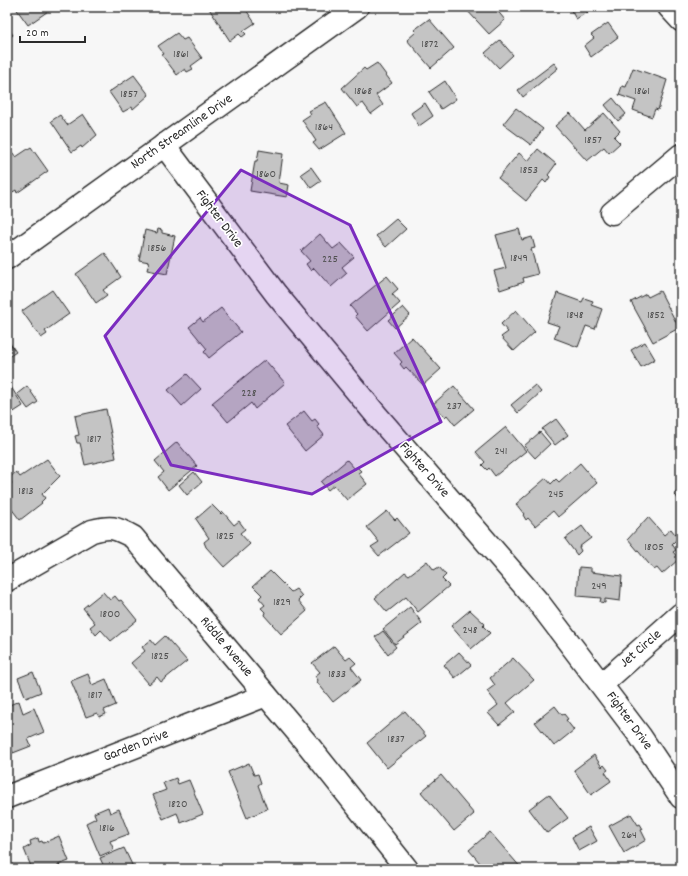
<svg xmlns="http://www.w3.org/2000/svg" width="688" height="876" font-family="Dekko,sans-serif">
  <rect width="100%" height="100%" fill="#f7f7f7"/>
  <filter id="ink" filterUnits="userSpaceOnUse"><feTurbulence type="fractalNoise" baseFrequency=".025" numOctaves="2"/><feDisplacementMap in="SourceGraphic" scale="8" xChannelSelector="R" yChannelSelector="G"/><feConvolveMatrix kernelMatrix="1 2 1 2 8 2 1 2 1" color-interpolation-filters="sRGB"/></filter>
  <g filter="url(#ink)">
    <g fill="#c4c4c4" stroke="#2b2b2b">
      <polygon points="15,7 54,7 28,25"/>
      <polygon points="208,7 244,7 255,23 243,31 246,34 242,37 239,34 230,41"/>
      <polygon points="464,7 498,7 496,9 505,20 489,34"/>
      <polygon points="569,7 584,7 588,12 576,19"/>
      <polygon points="429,19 454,48 431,68 407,40 416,32 414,30"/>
      <polygon points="608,23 618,37 591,57 584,46 594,38 591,35"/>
      <polygon points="7,27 13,35 7,39"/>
      <polygon points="177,33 183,40 187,38 202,58 191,66 193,69 187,72 185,69 177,75 162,55 164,54 158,46"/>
      <polygon points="500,40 513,55 499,68 485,53"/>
      <polygon points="377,63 392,83 376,95 383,105 371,114 363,103 357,107 342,88 364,68 366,70"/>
      <polygon points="554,63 558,68 523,97 518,90"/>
      <polygon points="633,68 667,80 658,110 655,109 652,117 633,110 636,101 619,95 622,86 626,87"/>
      <polygon points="134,75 149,95 133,109 132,107 123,112 109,92"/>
      <polygon points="445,81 456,99 441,109 429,92"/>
      <polygon points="613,98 626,114 618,121 605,105"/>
      <polygon points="326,102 346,133 319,150 313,143 316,141 302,120 311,114 309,111"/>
      <polygon points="425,103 433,116 419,126 411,113"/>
      <polygon points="516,108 543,129 531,145 503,124"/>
      <polygon points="570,113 585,130 604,113 620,131 614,137 620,143 609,153 604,147 587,161 555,126"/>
      <polygon points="83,114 97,135 82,148 81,146 72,152 51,121 60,115 67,125"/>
      <polygon points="8,147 16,157 31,147 48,171 17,193 16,190 8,195 7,148"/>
      <polygon points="538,149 556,164 548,175 550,177 546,183 543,180 526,201 498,178 519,153 528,161"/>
      <polygon points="259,150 283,154 279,183 289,185 287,197 250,191 255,161 257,161"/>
      <polygon points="311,167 321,181 311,188 301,174"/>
      <polygon points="396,219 406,229 386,247 376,236"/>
      <polygon points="158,229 162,230 162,233 175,236 167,274 147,270 149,262 139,260 145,230 157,233"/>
      <polygon points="519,229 522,240 532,237 535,248 531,249 538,274 523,278 524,282 500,290 494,271 506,268 496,235"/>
      <polygon points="320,234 333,249 341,243 354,257 342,267 347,273 331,287 314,268 311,271 306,264 310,261 301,251"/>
      <polygon points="105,253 121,277 103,290 107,295 96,303 76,274"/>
      <polygon points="387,276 398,289 392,294 400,303 368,331 355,316 357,314 350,306"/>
      <polygon points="52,290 69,314 45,331 47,334 41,338 22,311"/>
      <polygon points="660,291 679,328 653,342 631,302 646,294 648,297"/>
      <polygon points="557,293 582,302 584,298 593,301 591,305 602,309 595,329 586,326 578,347 554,338 559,326 547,322"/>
      <polygon points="403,307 410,315 395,328 388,320"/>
      <polygon points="221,308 241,332 209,358 204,352 207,349 189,327 200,318 203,322"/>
      <polygon points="516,310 535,332 514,351 501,337 508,332 501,324"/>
      <polygon points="412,337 441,369 423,385 406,367 404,369 400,364 402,362 394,353"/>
      <polygon points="7,339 16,352 7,358"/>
      <polygon points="645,342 655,359 641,367 631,350"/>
      <polygon points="265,360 285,383 255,409 251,403 228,422 212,403"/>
      <polygon points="187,374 201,389 182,406 168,390"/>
      <polygon points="535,385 541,392 518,413 511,405"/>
      <polygon points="27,386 38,402 28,409 17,394"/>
      <polygon points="454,386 474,409 455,425 447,415 445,417 433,404"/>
      <polygon points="11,387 23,406 9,415 7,413 7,390"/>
      <polygon points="106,409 116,458 85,465 80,443 77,443 75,436 79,435 75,416"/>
      <polygon points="304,411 312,421 315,419 319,424 317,426 324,435 305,451 285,426"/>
      <polygon points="556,419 568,435 555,445 542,429"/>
      <polygon points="506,427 526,451 495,476 489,468 487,470 482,465 485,462 476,452"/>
      <polygon points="540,432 550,444 535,458 524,446"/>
      <polygon points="177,442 197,466 168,490 158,477 164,472 155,461"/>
      <polygon points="47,459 60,476 42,494 45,498 41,502 42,503 20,520 7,503 7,487 12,483 8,479 16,472 20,477"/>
      <polygon points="347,460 355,469 357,467 361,471 358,473 367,484 347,500 334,485 328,490 321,482"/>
      <polygon points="580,463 597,483 558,517 553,511 535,526 528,518 526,520 523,515 524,514 516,504 546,478 551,484 556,479 559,482"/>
      <polygon points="194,472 202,482 187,495 179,485"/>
      <polygon points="681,488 681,502 674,494"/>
      <polygon points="212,505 221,514 223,512 234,525 239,521 245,529 240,533 250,544 224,567 206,547 204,542 209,538 196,519"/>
      <polygon points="387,511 395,520 397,518 409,533 379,556 371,547 379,542 367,527"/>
      <polygon points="648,517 664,535 671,529 678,538 672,544 676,550 673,552 679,559 662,574 657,568 654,570 628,539"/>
      <polygon points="582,526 591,538 579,547 581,551 577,555 565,539"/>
      <polygon points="427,561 434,570 439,567 446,575 442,579 449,586 418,612 406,597 387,612 375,598 405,572 409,575"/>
      <polygon points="579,567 591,568 591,572 622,576 620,601 605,599 605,603 600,602 601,598 577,596"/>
      <polygon points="270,571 291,592 296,589 302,596 298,600 307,611 281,634 264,615 265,612 261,608 265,605 259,598 262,595 253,586"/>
      <polygon points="103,592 110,600 115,596 119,601 121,600 137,620 111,641 101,630 96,635 90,627 95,623 83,608"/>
      <polygon points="410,607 422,623 395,644 383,629"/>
      <polygon points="470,610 485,624 483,626 490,633 471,649 451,626"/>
      <polygon points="383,631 396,647 388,654 375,637"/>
      <polygon points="165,636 187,661 161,682 157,677 149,684 131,663 145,651 142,647 151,640 155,645"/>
      <polygon points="334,646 346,660 350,657 356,663 351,667 361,680 333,702 317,682 318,680 315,676 320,672 312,663"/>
      <polygon points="459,652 471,665 455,678 444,665"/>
      <polygon points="513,658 534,680 507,703 515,712 499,725 488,713 498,705 487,691 495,685 490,678"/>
      <polygon points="33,672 41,692 26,698 18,678"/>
      <polygon points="88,674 92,685 106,679 116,705 104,710 106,714 99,717 97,713 86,717 71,681"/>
      <polygon points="19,701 23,713 34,708 44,732 28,739 31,746 13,753 7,739 7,706"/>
      <polygon points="555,706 562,715 564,714 568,719 566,720 574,730 554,746 535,722"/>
      <polygon points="405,711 426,736 387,768 367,743"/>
      <polygon points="594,755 602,767 604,765 608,770 605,772 611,781 591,795 574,770"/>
      <polygon points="249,763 254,775 258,774 261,783 258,785 267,809 247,818 228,772"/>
      <polygon points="441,775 474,814 454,831 421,792"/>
      <polygon points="176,778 178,784 189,780 203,814 181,823 177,813 163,819 153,795 166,790 163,783"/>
      <polygon points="549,794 568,818 547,833 529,809"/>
      <polygon points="108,807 110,813 119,809 129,834 110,841 114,850 100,856 86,823 96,818 94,813"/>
      <polygon points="631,814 638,825 640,824 643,829 641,830 646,840 624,853 609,826"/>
      <polygon points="589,827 597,841 579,851 572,837"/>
      <polygon points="490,832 522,869 485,869 469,850"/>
      <polygon points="59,836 69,861 58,865 59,869 32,869 24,849 31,845 30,841 38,838 39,842 42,841 43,843"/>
      <polygon points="124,848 134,869 105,869 100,858"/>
    </g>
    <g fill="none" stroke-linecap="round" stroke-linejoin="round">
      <defs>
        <g id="street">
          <polyline points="669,7 681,20"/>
          <polyline points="164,145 276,294 378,417 477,531 539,603 640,736 681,797"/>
          <polyline points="612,213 681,155"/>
          <polyline points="7,258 357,7"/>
          <path d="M 7,580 L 92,531 C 111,526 115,527 133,537 L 309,746 L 407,869"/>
          <polyline points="602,684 681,614"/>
          <polyline points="7,797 266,695"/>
        </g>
      </defs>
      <use href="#street" stroke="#2b2b2b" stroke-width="25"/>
      <use href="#street" stroke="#fff" stroke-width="22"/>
    </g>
  </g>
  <path fill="#7b2cbf" fill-opacity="0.2" stroke="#7b2cbf" stroke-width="3" stroke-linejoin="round" d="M 241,170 L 350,225 L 441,422 L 312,494 L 171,465 L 105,336 Z"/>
  <g text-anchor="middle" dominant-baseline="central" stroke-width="3.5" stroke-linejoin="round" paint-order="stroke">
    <g font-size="12" fill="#515151">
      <text x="430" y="44">1872</text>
      <text x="181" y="54">1861</text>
      <text x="363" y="91">1868</text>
      <text x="642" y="91">1861</text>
      <text x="129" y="94">1857</text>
      <text x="324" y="127">1864</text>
      <text x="593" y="140">1857</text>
      <text x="529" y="170">1853</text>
      <text x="266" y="174">1860</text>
      <text x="157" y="248">1856</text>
      <text x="519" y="258">1849</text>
      <text x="330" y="259">225</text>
      <text x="575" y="315">1848</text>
      <text x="656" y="315">1852</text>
      <text x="249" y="393">228</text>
      <text x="454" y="406">237</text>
      <text x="94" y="439">1817</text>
      <text x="501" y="451">241</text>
      <text x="26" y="491">1813</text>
      <text x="556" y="494">245</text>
      <text x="225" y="536">1825</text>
      <text x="654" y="547">1805</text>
      <text x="599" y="586">249</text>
      <text x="282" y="602">1829</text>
      <text x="110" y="614">1800</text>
      <text x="470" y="630">248</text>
      <text x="160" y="656">1825</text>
      <text x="337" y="674">1833</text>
      <text x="95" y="695">1817</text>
      <text x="396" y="739">1837</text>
      <text x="178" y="804">1820</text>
      <text x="107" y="828">1816</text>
      <text x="629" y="835">264</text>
    </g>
    <g font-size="14" fill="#2b2b2b" stroke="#fff">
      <text transform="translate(182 132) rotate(-35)">North Streamline Drive</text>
      <text transform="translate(219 219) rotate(53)">Fighter Drive</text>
      <text transform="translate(424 470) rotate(49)">Fighter Drive</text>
      <text transform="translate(226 647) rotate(50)">Riddle Avenue</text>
      <text transform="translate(641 649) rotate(-41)">Jet Circle</text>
      <text transform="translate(629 721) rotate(54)">Fighter Drive</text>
      <text transform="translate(136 746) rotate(-21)">Garden Drive</text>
    </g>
  </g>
  <rect width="688" height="876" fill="none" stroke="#fff" stroke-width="24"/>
  <rect x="12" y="12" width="664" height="852" fill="none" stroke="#2b2b2b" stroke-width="1.5" filter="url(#ink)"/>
  <path d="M20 36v6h65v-6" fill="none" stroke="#2b2b2b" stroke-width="2"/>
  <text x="26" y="36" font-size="12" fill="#2b2b2b" stroke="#ffffff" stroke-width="3" paint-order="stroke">20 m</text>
</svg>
